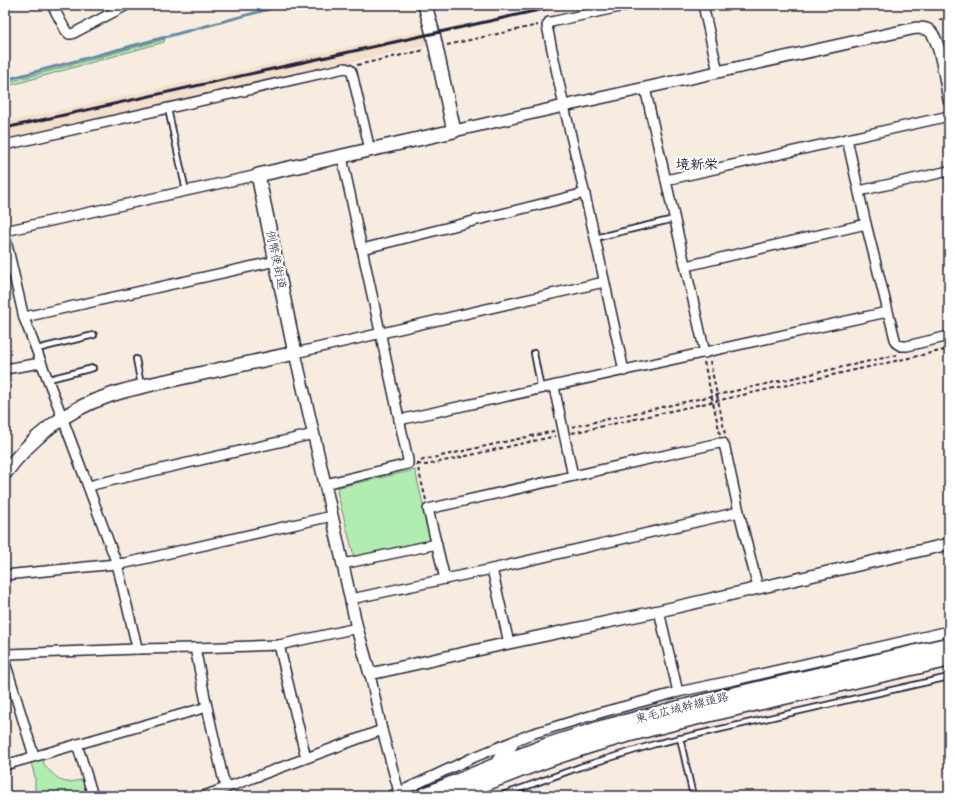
<svg xmlns="http://www.w3.org/2000/svg" width="954" height="801" font-family="Pangolin,'Klee One',sans-serif">
  <rect width="100%" height="100%" fill="#f8ece0"/>
  <filter id="ink" filterUnits="userSpaceOnUse"><feTurbulence type="fractalNoise" baseFrequency=".025" numOctaves="2"/><feDisplacementMap in="SourceGraphic" scale="8" xChannelSelector="R" yChannelSelector="G"/><feConvolveMatrix kernelMatrix="1 2 1 2 8 2 1 2 1" color-interpolation-filters="sRGB"/></filter>
  <g filter="url(#ink)">
    <polygon fill="#f3dfcb" points="425,30 428,45 5,139 5,122"/>
    <g fill="#b1ecb0" stroke="#6a8776">
      <polygon points="165,39 164,42 8,86 10,99 5,100 5,83"/>
      <polygon points="415,470 431,539 428,543 356,558 354,556 337,492 339,487"/>
      <path d="M 42,758 C 44,765 46,768 51,772 C 64,785 67,783 84,779 L 89,796 L 35,796 L 35,778 L 31,762 Z"/>
    </g>
    <g fill="none" stroke-linecap="round" stroke-linejoin="round">
      <polyline stroke="#618ba5" stroke-width="3" points="5,80 284,5"/>
      <defs>
        <g id="service">
          <polyline points="168,109 186,191"/>
          <polyline points="595,238 674,219"/>
          <polyline points="36,350 41,348 94,335"/>
          <polyline points="534,353 541,389"/>
          <polyline points="136,359 141,385"/>
          <polyline points="48,380 53,378 93,368"/>
          <polyline points="680,738 693,796"/>
          <polyline points="500,796 580,767 655,744 949,677"/>
        </g>
        <g id="minor">
          <polyline points="52,5 66,31 69,34 72,34 127,5"/>
          <polyline points="703,5 718,72"/>
          <polyline points="645,88 705,353"/>
          <polyline points="847,139 866,224 896,343 901,346 907,346 949,336"/>
          <path d="M 5,145 L 345,68 C 349,69 351,69 352,73 L 370,150"/>
          <polyline points="666,180 949,116"/>
          <polyline points="859,191 949,171"/>
          <polyline points="5,231 258,175"/>
          <polyline points="5,236 24,318 58,406 117,564 136,643 137,649"/>
          <polyline points="362,249 585,193"/>
          <polyline points="686,266 866,224"/>
          <polyline points="24,318 29,316 276,261"/>
          <polyline points="295,353 604,282"/>
          <polyline points="5,369 35,364 41,362"/>
          <polyline points="624,371 595,238 564,106 547,26 549,22 551,22 629,5"/>
          <polyline points="554,387 573,476"/>
          <polyline points="399,420 887,312"/>
          <polyline points="325,484 408,464 408,460 342,157"/>
          <polyline points="89,487 96,484 314,434"/>
          <polyline points="343,564 437,544"/>
          <polyline points="492,569 509,643"/>
          <polyline points="5,575 126,563 332,516"/>
          <polyline points="445,579 428,509 719,443 723,443 725,448 739,512 758,588"/>
          <polyline points="351,599 492,569 739,512"/>
          <polyline points="659,611 678,692"/>
          <polyline points="279,645 306,758"/>
          <polyline points="195,648 207,707 223,778 227,788"/>
          <polyline points="5,655 9,654 137,649 195,648 279,645 357,628"/>
          <polyline points="5,662 34,756"/>
          <polyline points="370,674 382,730 399,792"/>
          <polyline points="77,744 93,796"/>
          <polyline points="5,765 207,707"/>
          <polyline points="494,765 501,754 509,751 516,740"/>
          <polyline points="204,796 382,730"/>
          <polyline points="391,796 472,758 531,734 603,712 678,692 735,680 949,631"/>
        </g>
        <g id="tertiary">
          <path d="M 454,131 L 564,106 L 916,28 C 921,28 927,28 931,32 C 941,43 946,85 949,100"/>
          <polyline points="295,353 325,484 357,628 370,674 509,643 659,611 949,544"/>
        </g>
        <path id="secondary" d="M 5,473 C 31,438 67,409 108,396 C 133,387 160,383 185,377 C 222,369 259,361 295,353 L 258,175 L 454,131 L 433,34 L 425,5"/>
        <g id="trunk">
          <polyline points="424,796 493,767 547,746 603,728 717,699 949,645"/>
          <path d="M 454,796 C 504,775 555,755 607,740 C 658,725 709,714 760,702 C 823,688 886,673 949,659"/>
        </g>
      </defs>
      <use href="#service" stroke="#22223b" stroke-width="8"/>
      <use href="#minor" stroke="#22223b" stroke-width="12"/>
      <use href="#tertiary" stroke="#22223b" stroke-width="14"/>
      <use href="#secondary" stroke="#22223b" stroke-width="16"/>
      <use href="#trunk" stroke="#22223b" stroke-width="18"/>
      <g stroke="#22223b" stroke-width="2" stroke-dasharray="4 3" stroke-linecap="butt">
        <polyline points="939,20 949,17"/>
        <polyline points="447,45 538,25"/>
        <polyline points="357,65 425,50"/>
        <polyline points="710,361 725,434"/>
        <polyline points="704,362 720,434"/>
        <polyline points="572,427 897,355"/>
        <polyline points="572,433 949,349"/>
        <polyline points="417,464 426,465 556,436"/>
        <polyline points="426,500 417,464 423,460 554,431"/>
      </g>
      <use href="#service" stroke="#fff" stroke-width="4.5"/>
      <use href="#minor" stroke="#fff" stroke-width="9"/>
      <use href="#tertiary" stroke="#fff" stroke-width="11"/>
      <use href="#secondary" stroke="#fff" stroke-width="13"/>
      <use href="#trunk" stroke="#fff" stroke-width="15"/>
      <polyline stroke="#22223b" stroke-width="3" points="5,128 562,5"/>
    </g>
  </g>
  <g text-anchor="middle" dominant-baseline="central" stroke-width="4" stroke-linejoin="round" paint-order="stroke">
    <g font-size="12" fill="#22223b" stroke="#fff">
      <text transform="translate(276 260) rotate(78)">例幣使街道</text>
      <text transform="translate(682 708) rotate(-14)">東毛広域幹線道路</text>
    </g>
    <g font-size="14" font-weight="bold" fill="#22223b" stroke="#fff">
      <text x="697" y="164">境新栄</text>
    </g>
  </g>
  <rect width="954" height="801" fill="none" stroke="#fff" stroke-width="20"/>
  <rect x="10" y="10" width="934" height="781" fill="none" stroke="#22223b" stroke-width="1.5" filter="url(#ink)"/>
</svg>
